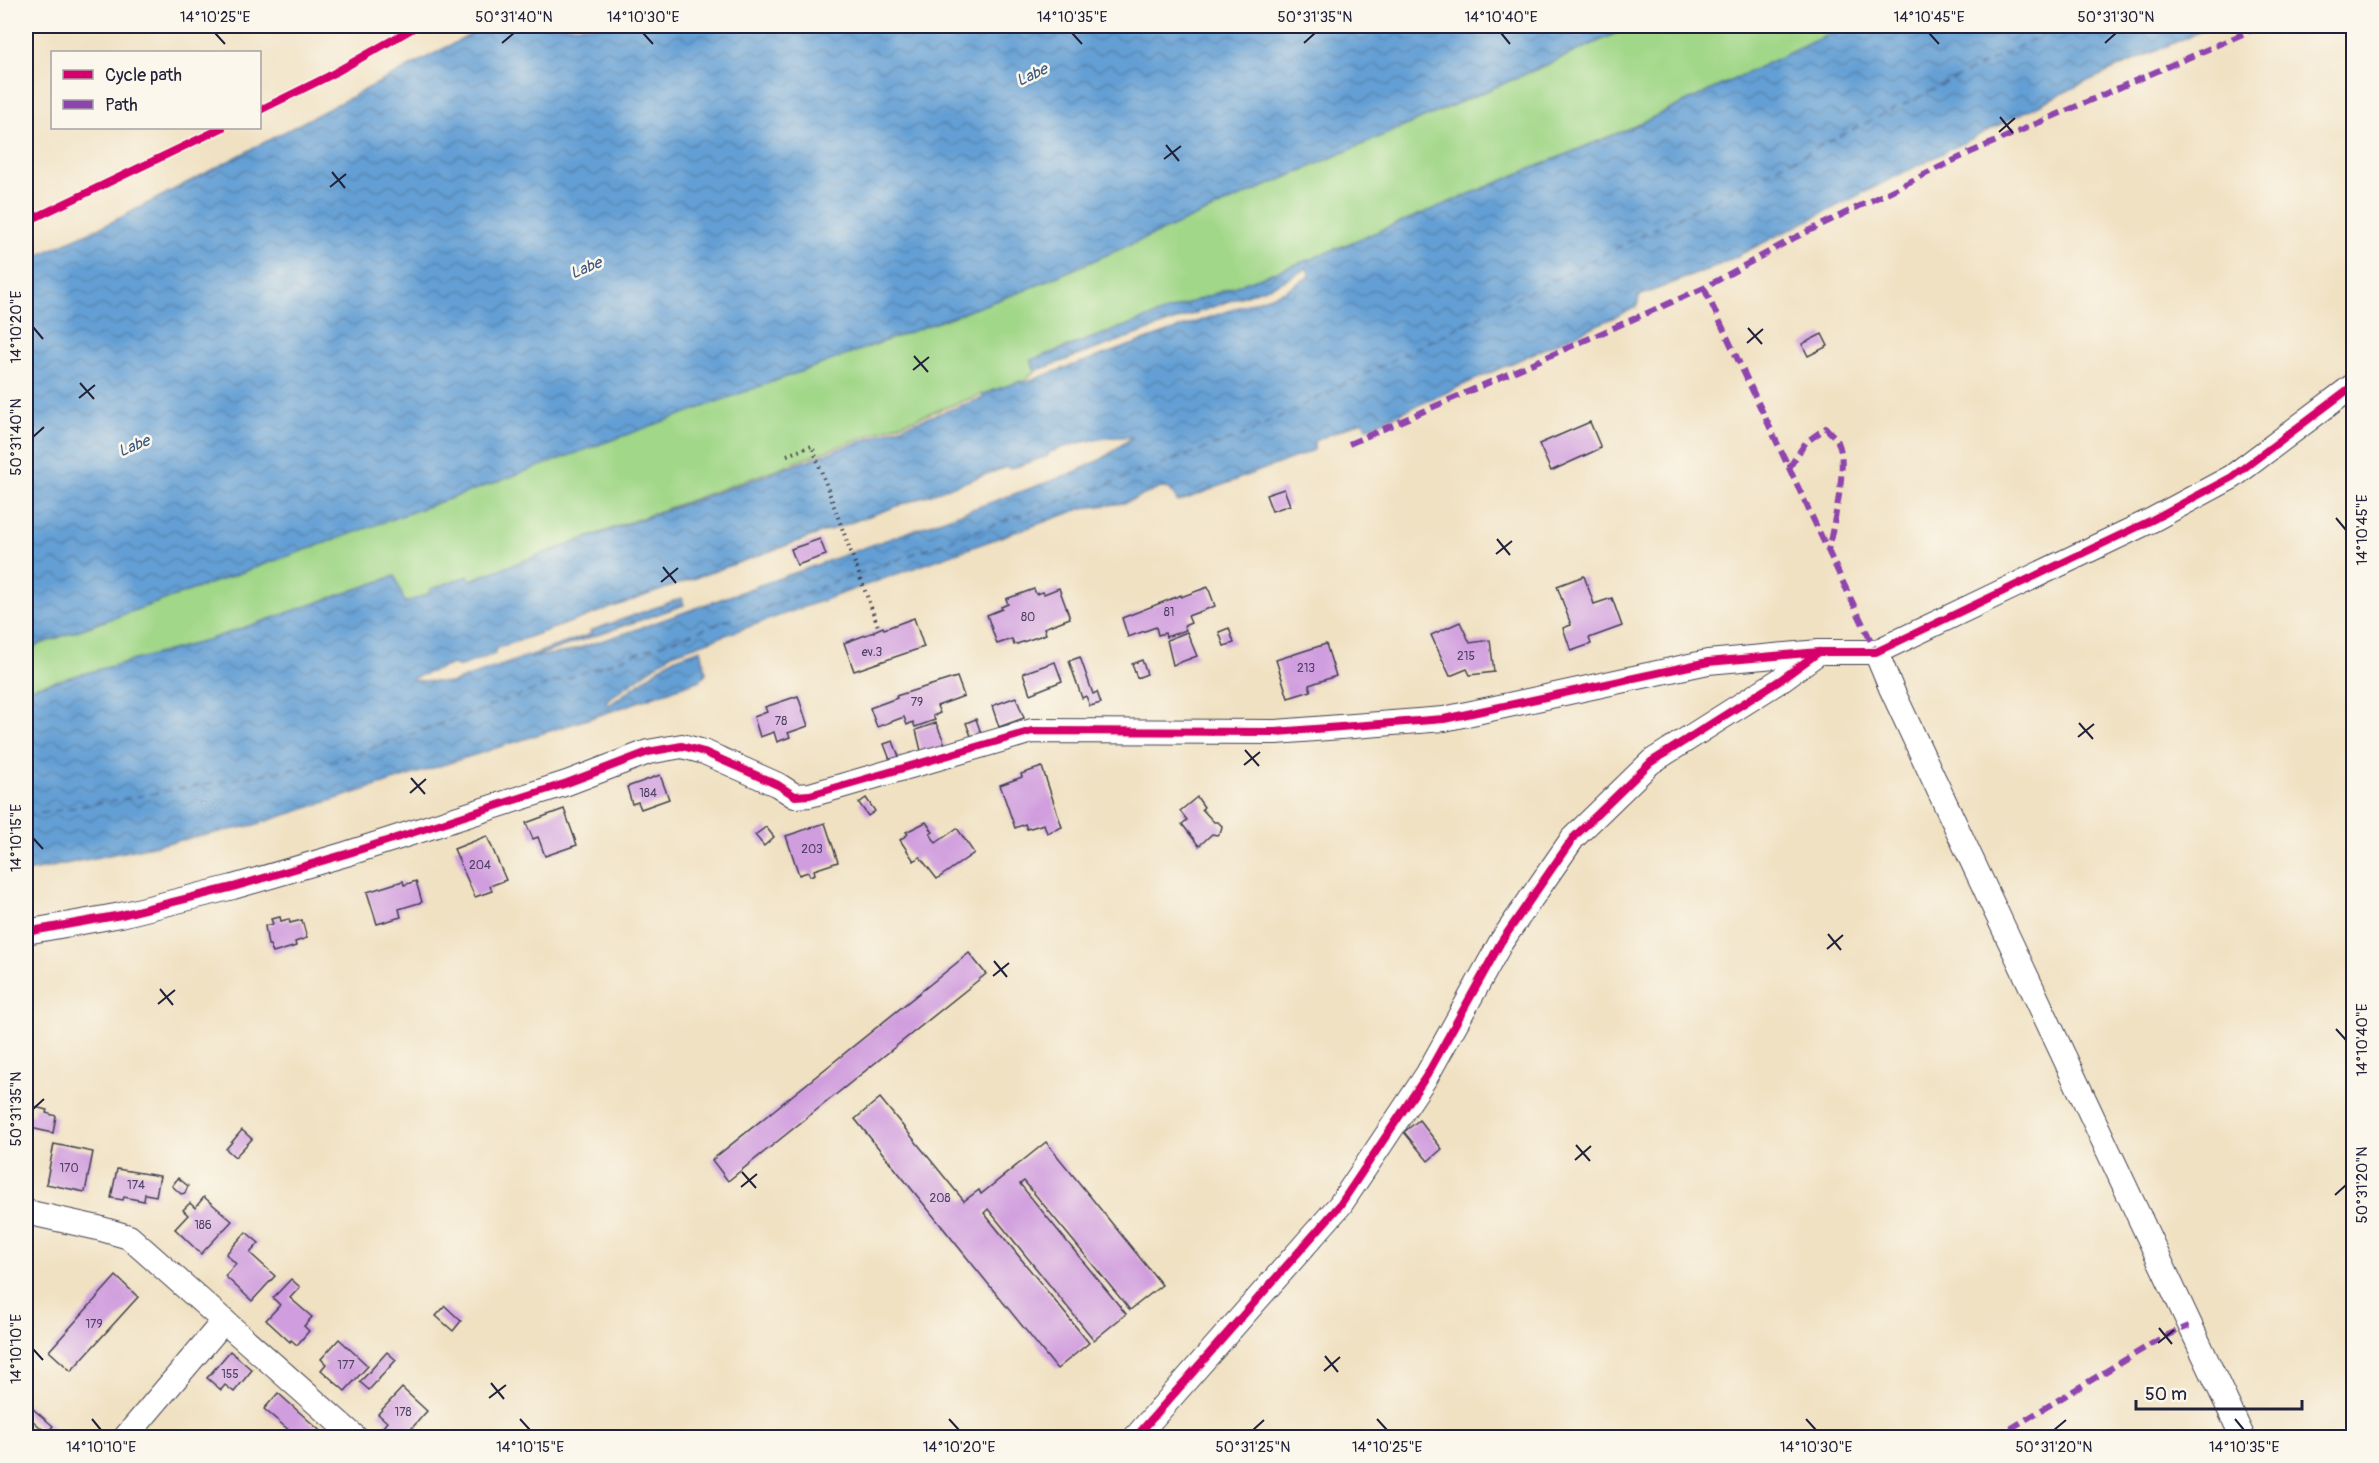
<svg xmlns="http://www.w3.org/2000/svg" width="2379" height="1463" font-family="Pangolin,sans-serif">
  <defs>
    <pattern id="water-waves" width="16" height="10" patternUnits="userSpaceOnUse" patternTransform="scale(1.5)"><rect width="16" height="10" fill="#649fd4"/><path d="M0 5q4-4 8 0t8 0" fill="none" stroke="#5281ad"/></pattern>
  </defs>
  <rect width="100%" height="100%" fill="#fbf7ec"/>
  <filter id="ink" filterUnits="userSpaceOnUse"><feTurbulence type="fractalNoise" baseFrequency=".0167" numOctaves="2"/><feDisplacementMap in="SourceGraphic" scale="12" xChannelSelector="R" yChannelSelector="G"/><feConvolveMatrix kernelMatrix="1 2 1 2 8 2 1 2 1" color-interpolation-filters="sRGB"/></filter>
  <filter id="wash" filterUnits="userSpaceOnUse"><feTurbulence type="fractalNoise" baseFrequency=".008" numOctaves="4" result="noise"/><feDisplacementMap in="SourceGraphic" scale="24" xChannelSelector="R" yChannelSelector="G"/><feGaussianBlur stdDeviation="1.35" result="paint"/><feColorMatrix in="noise" values="0 0 0 0 0 0 0 0 0 0 0 0 0 0 0 0 0 1.4 0 .05"/><feComposite in="paint" operator="in"/></filter>
  <g filter="url(#wash)">
    <rect width="100%" height="100%" fill="#f0e1c2"/>
    <polygon fill="#a1d788" stroke="#627c62" stroke-width="1.5" points="1632,26 1846,26 1635,126 1311,259 1031,360 1035,371 1022,383 1021,381 983,394 470,580 468,576 431,589 429,594 404,603 395,576 202,642 26,689 26,649 1023,291 1544,66"/>
    <g fill="url(#water-waves)" stroke="#436088" stroke-width="1.5" fill-rule="evenodd">
      <polygon points="487,26 1632,26 1544,66 1023,291 480,488 26,649 26,261 112,222"/>
      <path d="M 1846,26 L 2212,26 L 2081,84 L 1719,265 L 1639,296 L 1637,307 L 1367,428 L 1362,421 L 1314,441 L 1314,450 L 1178,502 L 1170,489 L 1161,488 L 1124,503 L 1083,508 L 672,654 L 606,701 L 608,706 L 671,660 L 701,649 L 706,673 L 700,680 L 603,714 L 254,825 L 26,872 L 26,689 L 202,642 L 395,576 L 405,603 L 428,594 L 431,589 L 468,576 L 470,580 L 983,398 L 983,394 L 1021,381 L 1023,383 L 1285,291 L 1310,276 L 1307,268 L 1282,282 L 1035,371 L 1031,360 L 1311,259 L 1635,126 ZM 1132,437 L 1102,459 L 1070,474 L 632,631 L 567,652 L 530,658 L 684,605 L 682,598 L 590,631 L 591,634 L 451,683 L 412,680 L 413,678 L 453,664 L 458,667 L 495,654 L 495,649 L 1007,467 L 1010,469 L 1048,456 L 1048,453 C 1073,443 1105,435 1132,437 Z"/>
    </g>
    <g fill="none" stroke-linecap="round" stroke-linejoin="round">
      <polyline stroke="#405a80" stroke-width="1.5" stroke-dasharray="8 6" stroke-linecap="butt" points="26,816 337,761 1241,436 2060,26"/>
    </g>
    <g id="blocks">
      <g fill="#d09dde">
        <polygon points="1822,334 1828,346 1808,356 1802,344"/>
        <polygon points="1590,422 1601,448 1551,471 1539,444"/>
        <polygon points="1284,489 1290,505 1272,511 1266,495"/>
        <polygon points="820,539 826,555 797,565 791,549"/>
        <polygon points="1584,576 1594,604 1612,598 1622,626 1589,638 1591,644 1571,651 1563,628 1571,625 1557,586"/>
        <polygon points="1208,587 1215,606 1188,616 1191,623 1184,626 1186,630 1166,637 1165,633 1158,635 1156,627 1128,637 1122,618 1181,595 1181,597"/>
        <polygon points="1059,588 1070,618 1044,628 1046,634 1014,645 1012,639 997,644 987,615 1002,609 1001,607 1008,604 1006,599 1034,589 1036,594 1043,592 1044,594"/>
        <polygon points="914,618 924,647 854,671 844,643 874,632 874,631 883,627 884,629"/>
        <polygon points="1460,622 1470,643 1490,640 1494,672 1470,675 1467,669 1450,676 1431,635"/>
        <polygon points="1229,628 1234,643 1224,646 1219,632"/>
        <polygon points="1187,632 1197,656 1173,665 1167,640"/>
        <polygon points="1326,644 1336,676 1309,685 1311,691 1288,698 1276,660"/>
        <polygon points="1080,657 1093,694 1097,692 1101,703 1090,706 1086,696 1082,698 1069,661"/>
        <polygon points="1142,660 1147,674 1137,678 1132,664"/>
        <polygon points="1055,662 1062,681 1030,694 1023,673"/>
        <polygon points="957,677 964,696 937,706 940,713 933,716 935,720 915,727 913,722 907,725 904,717 877,727 870,708 897,698 896,696"/>
        <polygon points="798,696 808,726 788,733 790,737 777,742 774,732 760,737 754,717 767,712 765,707"/>
        <polygon points="1016,697 1024,718 999,727 992,706"/>
        <polygon points="976,719 981,733 971,736 966,723"/>
        <polygon points="936,723 946,746 922,755 916,730"/>
        <polygon points="893,741 901,762 892,765 884,744"/>
        <polygon points="1042,767 1062,827 1047,833 1044,824 1027,829 1025,824 1015,828 1000,785 1022,777 1021,774"/>
        <polygon points="660,775 669,799 641,809 638,802 632,804 627,787"/>
        <polygon points="1197,797 1204,807 1202,809 1214,822 1218,822 1222,826 1221,831 1217,835 1212,834 1199,846 1182,824 1187,820 1180,811"/>
        <polygon points="866,798 875,811 868,816 859,803"/>
        <polygon points="564,809 577,845 545,856 538,837 533,839 526,823"/>
        <polygon points="926,822 933,832 930,834 936,843 957,828 974,853 937,879 920,857 914,861 900,840 908,834 906,832"/>
        <polygon points="825,823 838,862 814,870 815,874 810,876 808,872 799,875 786,836"/>
        <polygon points="766,827 774,837 764,846 755,835"/>
        <polygon points="487,836 506,880 490,886 492,891 475,897 454,849"/>
        <polygon points="403,881 404,885 416,881 422,902 399,909 401,917 377,924 367,892"/>
        <polygon points="280,917 281,921 289,919 290,923 302,920 307,938 295,942 296,946 273,953 270,945 268,945 265,926 273,924 271,919"/>
        <polygon points="969,953 986,974 728,1181 712,1160"/>
        <polygon points="880,1098 964,1201 979,1190 981,1194 1046,1142 1162,1285 1130,1310 1024,1181 1020,1184 1126,1314 1094,1340 988,1209 984,1213 1089,1343 1057,1369 855,1119"/>
        <polygon points="35,1107 47,1110 46,1113 56,1116 53,1133 26,1127 26,1114 33,1115"/>
        <polygon points="1419,1120 1442,1149 1428,1161 1404,1132"/>
        <polygon points="242,1130 252,1139 235,1157 226,1149"/>
        <polygon points="54,1144 93,1152 85,1192 46,1184"/>
        <polygon points="117,1169 160,1176 156,1196 145,1194 144,1201 124,1197 123,1200 111,1198"/>
        <polygon points="178,1178 188,1186 185,1193 181,1194 172,1186"/>
        <polygon points="204,1197 232,1221 201,1254 175,1229 188,1215 183,1210 190,1203 195,1208"/>
        <polygon points="246,1232 259,1243 250,1253 275,1276 252,1301 225,1276 236,1264 226,1254"/>
        <polygon points="116,1276 138,1297 71,1371 49,1351"/>
        <polygon points="291,1279 300,1287 290,1298 312,1317 304,1326 309,1331 297,1345 291,1340 290,1342 266,1320 280,1305 273,1298"/>
        <polygon points="445,1306 461,1321 453,1331 436,1316"/>
        <polygon points="339,1339 368,1366 345,1391 321,1370 326,1364 321,1359"/>
        <polygon points="230,1351 252,1370 234,1392 225,1385 221,1390 207,1378"/>
        <polygon points="387,1352 396,1360 369,1390 360,1382"/>
        <polygon points="402,1388 427,1411 404,1437 395,1437 383,1427 387,1422 378,1414"/>
        <polygon points="278,1393 298,1411 327,1437 297,1437 264,1409"/>
        <polygon points="26,1403 53,1426 47,1433 26,1415"/>
      </g>
    </g>
  </g>
  <g filter="url(#ink)">
    <use href="#blocks" fill-opacity="0" stroke="#413f4f" stroke-width="1.5"/>
    <g fill="none" stroke-linecap="round" stroke-linejoin="round">
      <defs>
        <g id="minor">
          <polyline points="1876,652 1891,688 2243,1438"/>
          <polyline points="26,932 121,915 233,887 346,854 567,783 648,752 682,746 704,752 778,785 795,796 810,795 1032,731 1276,732 1444,719 1708,662 1819,652 1876,652 2152,520 2232,477 2354,385"/>
          <polyline points="26,1212 98,1228 129,1237 356,1438"/>
          <polyline points="125,1438 224,1321"/>
          <polyline points="1135,1438 1340,1205 1427,1075 1501,942 1573,838 1651,762 1779,681 1819,652"/>
        </g>
      </defs>
      <use href="#minor" stroke="#413f4f" stroke-width="26"/>
      <polyline stroke="#413f4f" stroke-width="4" stroke-dasharray="1.5 4.5" stroke-linecap="butt" points="787,455 812,446 879,629"/>
      <use href="#minor" stroke="#fff" stroke-width="24"/>
      <g stroke="#8e44ad" stroke-width="6" stroke-dasharray="12 6" stroke-linecap="butt">
        <polyline points="1704,288 1876,652"/>
        <polyline points="1349,444 1704,288 1792,239 1969,153 2261,26"/>
        <path d="M 1789,468 L 1806,442 L 1826,428 C 1829,432 1836,437 1838,442 C 1849,465 1833,525 1828,551"/>
        <polyline points="1995,1438 2163,1337 2189,1326"/>
      </g>
      <defs>
        <g id="cycleway">
          <polyline points="260,110 329,76 417,26"/>
          <polyline points="26,222 222,128"/>
          <polyline points="26,932 121,915 233,887 346,854 567,783 648,752 682,746 704,752 778,785 795,796 810,795 1032,731 1276,732 1444,719 1708,662 1819,652 1876,652 2152,520 2232,477 2354,385"/>
          <polyline points="1135,1438 1340,1205 1427,1075 1501,942 1573,838 1651,762 1779,681 1819,652"/>
        </g>
      </defs>
      <use href="#cycleway" stroke="#fbf7ec" stroke-width="11"/>
      <use href="#cycleway" stroke="#d6006c" stroke-width="8"/>
    </g>
  </g>
  <path fill="none" stroke="#22223b" stroke-width="2" d="M 215,33 L 225,44M 643,33 L 653,44M 1072,33 L 1082,44M 1501,33 L 1510,44M 1929,33 L 1939,44M 502,43 L 514,33M 1304,43 L 1315,33M 2105,43 L 2116,33M 2000,117 L 2013,133M 1999,132 L 2015,118M 1166,145 L 1179,161M 1164,159 L 1181,146M 332,172 L 345,188M 330,187 L 346,174M 33,327 L 43,339M 1748,328 L 1762,344M 1747,343 L 1763,329M 914,356 L 928,372M 913,370 L 929,357M 80,383 L 94,399M 79,398 L 95,385M 33,437 L 44,427M 2336,518 L 2346,530M 1497,539 L 1510,555M 1496,554 L 1512,541M 663,567 L 676,583M 661,582 L 678,568M 2079,723 L 2093,739M 2078,737 L 2094,724M 1245,750 L 1259,766M 1244,765 L 1260,752M 411,778 L 425,794M 410,793 L 426,779M 33,838 L 43,849M 1828,934 L 1841,950M 1827,949 L 1843,935M 994,961 L 1007,977M 993,976 L 1009,963M 160,989 L 173,1005M 158,1004 L 175,990M 2336,1029 L 2346,1040M 33,1109 L 44,1099M 1576,1145 L 1590,1161M 1575,1160 L 1591,1146M 742,1172 L 756,1188M 741,1187 L 757,1174M 2335,1195 L 2346,1185M 2159,1328 L 2172,1344M 2158,1343 L 2174,1330M 33,1349 L 43,1360M 1325,1356 L 1338,1372M 1324,1371 L 1340,1357M 491,1383 L 504,1399M 489,1398 L 506,1385M 92,1419 L 101,1430M 520,1419 L 530,1430M 949,1419 L 959,1430M 1377,1419 L 1387,1430M 1806,1419 L 1816,1430M 2235,1419 L 2244,1430M 1253,1430 L 1264,1420M 2054,1430 L 2066,1420"/>
  <g text-anchor="middle" dominant-baseline="central" stroke-width="5" stroke-linejoin="round" paint-order="stroke">
    <g font-size="12" fill="#4e4164">
      <text x="1169" y="612">81</text>
      <text x="1028" y="617">80</text>
      <text x="872" y="652">ev.3</text>
      <text x="1466" y="656">215</text>
      <text x="1306" y="668">213</text>
      <text x="917" y="702">79</text>
      <text x="781" y="721">78</text>
      <text x="648" y="793">184</text>
      <text x="812" y="849">203</text>
      <text x="480" y="865">204</text>
      <text x="69" y="1168">170</text>
      <text x="136" y="1185">174</text>
      <text x="940" y="1198">208</text>
      <text x="203" y="1225">186</text>
      <text x="94" y="1324">179</text>
      <text x="346" y="1365">177</text>
      <text x="230" y="1374">155</text>
      <text x="403" y="1412">178</text>
    </g>
    <g font-size="16" font-style="italic" fill="#405a80" stroke="#fbf7ec">
      <text transform="translate(1032 75) rotate(-25)">Labe</text>
      <text transform="translate(586 268) rotate(-22)">Labe</text>
      <text transform="translate(134 446) rotate(-22)">Labe</text>
    </g>
  </g>
  <rect width="2379" height="1463" fill="none" stroke="#fbf7ec" stroke-width="66"/>
  <rect x="51" y="51" width="210" height="78" fill="#fbf7ec" stroke="#a4a2a5" stroke-width="1.5"/>
  <rect x="63" y="70" width="30" height="9" fill="#d6006c" stroke="#a4a2a5" stroke-width="1.5"/>
  <text x="105" y="81" font-size="18" fill="#22223b">Cycle path</text>
  <rect x="63" y="100" width="30" height="9" fill="#8e44ad" stroke="#a4a2a5" stroke-width="1.5"/>
  <text x="105" y="111" font-size="18" fill="#22223b">Path</text>
  <path d="M2136 1400v9h166v-9" fill="none" stroke="#22223b" stroke-width="3"/>
  <text x="2145" y="1400" font-size="18" fill="#22223b" stroke="#fbf7ec" stroke-width="4.5" paint-order="stroke">50 m</text>
  <rect x="33" y="33" width="2313" height="1397" fill="none" stroke="#22223b" stroke-width="2"/>
  <g font-size="15" text-anchor="middle" fill="#22223b">
    <text x="215" y="22">14°10'25"E</text>
    <text x="514" y="22">50°31'40"N</text>
    <text x="643" y="22">14°10'30"E</text>
    <text x="1072" y="22">14°10'35"E</text>
    <text x="1315" y="22">50°31'35"N</text>
    <text x="1501" y="22">14°10'40"E</text>
    <text x="1929" y="22">14°10'45"E</text>
    <text x="2116" y="22">50°31'30"N</text>
    <text transform="translate(16 327) rotate(-90)" y="5">14°10'20"E</text>
    <text transform="translate(16 437) rotate(-90)" y="5">50°31'40"N</text>
    <text transform="translate(2362 530) rotate(-90)" y="5">14°10'45"E</text>
    <text transform="translate(16 838) rotate(-90)" y="5">14°10'15"E</text>
    <text transform="translate(2362 1040) rotate(-90)" y="5">14°10'40"E</text>
    <text transform="translate(16 1109) rotate(-90)" y="5">50°31'35"N</text>
    <text transform="translate(2362 1185) rotate(-90)" y="5">50°31'20"N</text>
    <text transform="translate(16 1349) rotate(-90)" y="5">14°10'10"E</text>
    <text x="101" y="1452">14°10'10"E</text>
    <text x="530" y="1452">14°10'15"E</text>
    <text x="959" y="1452">14°10'20"E</text>
    <text x="1253" y="1452">50°31'25"N</text>
    <text x="1387" y="1452">14°10'25"E</text>
    <text x="1816" y="1452">14°10'30"E</text>
    <text x="2054" y="1452">50°31'20"N</text>
    <text x="2244" y="1452">14°10'35"E</text>
  </g>
</svg>
